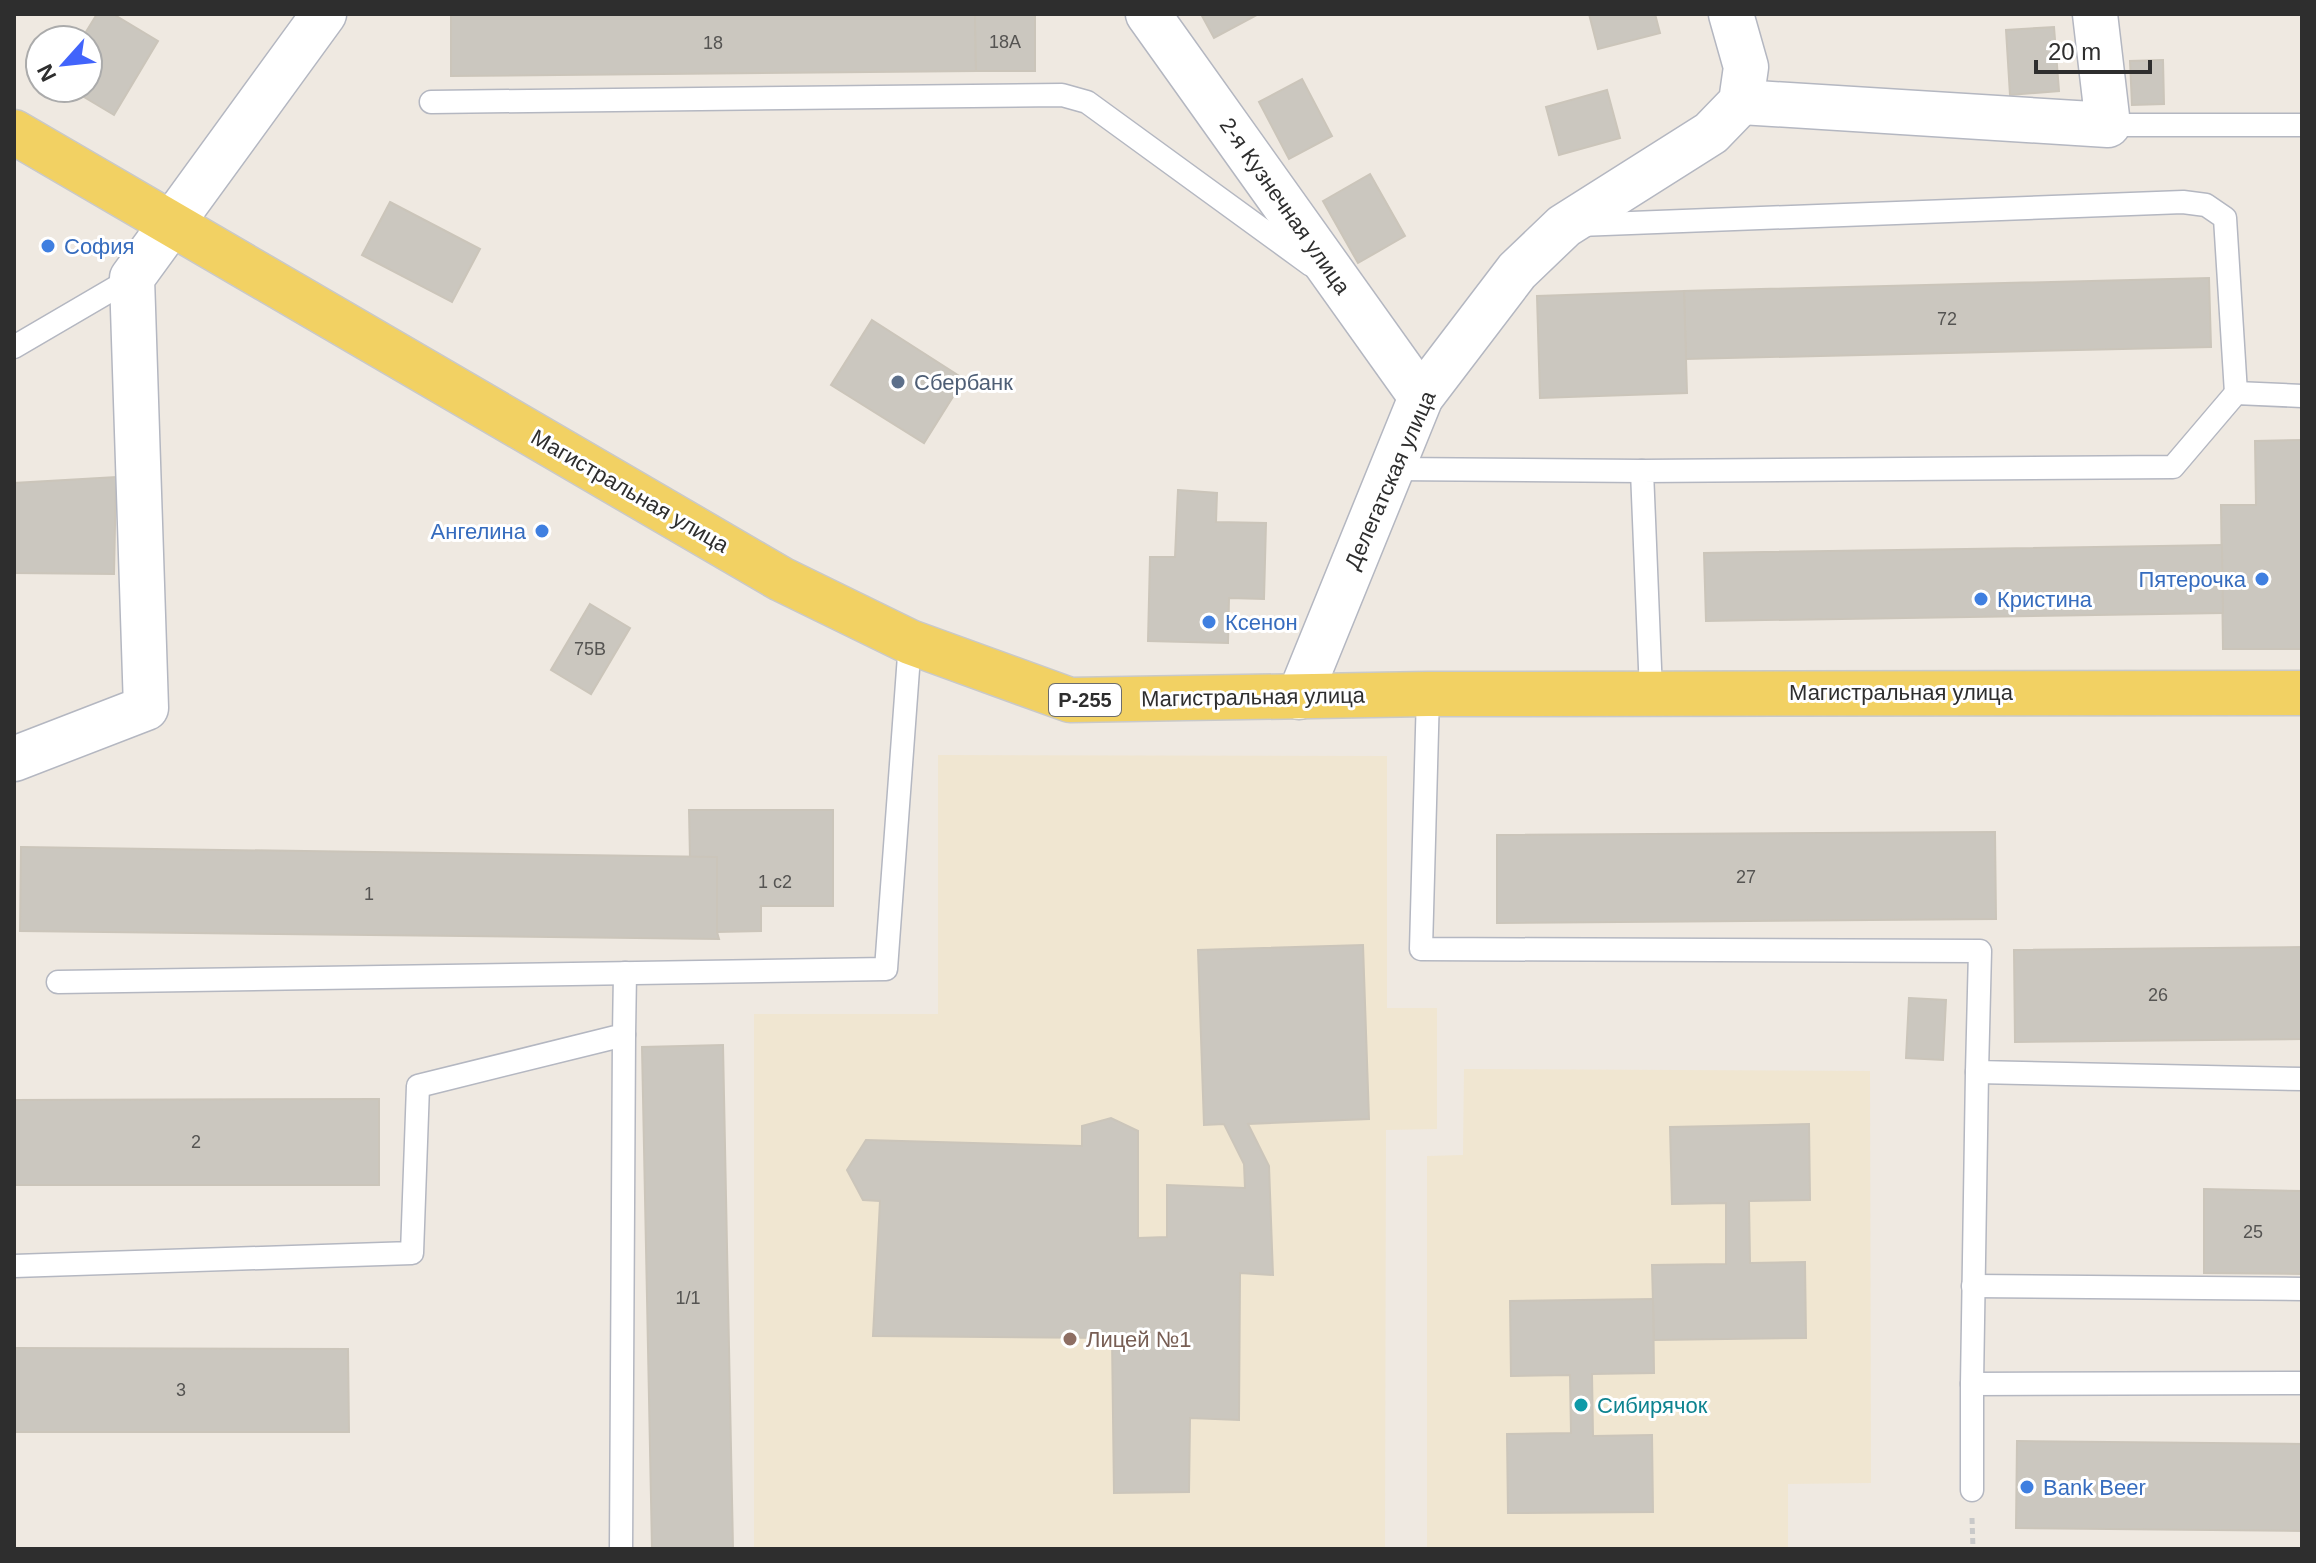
<svg xmlns="http://www.w3.org/2000/svg" width="2316" height="1563" font-family="Helvetica,sans-serif">
  <rect width="100%" height="100%" fill="#efe9e1"/>
  <g fill="#f0e6d1">
    <polygon points="938,755 1387,756 1387,1008 1437,1008 1437,1129 1386,1130 1385,1549 754,1549 754,1014 938,1014"/>
    <polygon points="1464,1069 1870,1071 1871,1483 1788,1484 1788,1549 1427,1549 1427,1156 1463,1155"/>
  </g>
  <g fill="#cbc7bf" stroke="#cbc5ba" stroke-width="2">
    <polygon points="97,14 113,14 158,41 114,115 69,88 88,88 88,40 81,40"/>
    <polygon points="451,14 975,14 976,71 451,76"/>
    <polygon points="975,14 1035,14 1035,71 976,71"/>
    <polygon points="1201,14 1257,14 1257,15 1214,38"/>
    <polygon points="1589,14 1655,14 1660,33 1598,49"/>
    <polygon points="2054,27 2059,91 2010,95 2006,30"/>
    <polygon points="2163,60 2164,104 2132,105 2130,61"/>
    <polygon points="1302,79 1332,136 1289,159 1259,102"/>
    <polygon points="1607,90 1620,138 1559,155 1546,107"/>
    <polygon points="1370,174 1405,236 1358,263 1323,201"/>
    <polygon points="390,202 480,249 452,302 362,255"/>
    <polygon points="2209,278 2211,347 1686,359 1684,291"/>
    <polygon points="1684,291 1687,393 1540,398 1537,296"/>
    <polygon points="872,320 964,379 924,443 831,385"/>
    <polygon points="2302,440 2302,649 2223,649 2221,505 2256,505 2255,441"/>
    <polygon points="116,477 114,574 14,573 14,483"/>
    <polygon points="1178,490 1217,493 1216,522 1266,523 1264,599 1229,598 1228,643 1148,641 1150,557 1175,557"/>
    <polygon points="2222,545 2223,613 1706,621 1704,553"/>
    <polygon points="590,604 630,628 591,694 551,670"/>
    <polygon points="689,810 833,810 833,906 761,906 761,931 717,932 717,857 690,858"/>
    <polygon points="1995,832 1996,919 1497,923 1497,835"/>
    <polygon points="21,847 717,857 717,932 719,939 20,931"/>
    <polygon points="1363,945 1369,1119 1248,1124 1269,1166 1273,1275 1240,1273 1239,1420 1190,1418 1189,1492 1114,1493 1112,1338 873,1336 880,1201 863,1200 847,1170 866,1140 1082,1146 1082,1126 1111,1118 1138,1131 1138,1238 1167,1237 1167,1185 1245,1188 1244,1164 1224,1124 1204,1125 1198,950"/>
    <polygon points="2302,947 2302,1039 2015,1042 2014,950"/>
    <polygon points="1909,998 1946,1000 1943,1060 1906,1058"/>
    <polygon points="723,1045 733,1549 652,1549 642,1047"/>
    <polygon points="379,1099 379,1185 14,1185 14,1100"/>
    <polygon points="1809,1124 1810,1200 1749,1201 1750,1263 1805,1262 1806,1338 1654,1340 1652,1265 1726,1264 1726,1203 1672,1204 1670,1127"/>
    <polygon points="2204,1189 2302,1191 2302,1274 2204,1273"/>
    <polygon points="1653,1299 1654,1373 1592,1374 1593,1436 1652,1435 1653,1512 1508,1513 1507,1434 1571,1433 1570,1375 1511,1376 1510,1301"/>
    <polygon points="14,1348 348,1349 349,1432 14,1432"/>
    <polygon points="2017,1441 2302,1444 2302,1531 2016,1528"/>
  </g>
  <g fill="none" stroke-linecap="round" stroke-linejoin="round">
    <defs>
      <g id="lane">
        <polyline points="431,102 1062,95 1087,102 1311,265"/>
        <polyline points="2108,125 2302,125"/>
        <polyline points="1579,225 2183,202 2206,205 2225,218 2236,393"/>
        <polyline points="14,347 132,278"/>
        <polyline points="1392,469 1642,471"/>
        <polyline points="1651,692 1642,471 2173,467 2236,393 2302,396"/>
        <polyline points="1428,694 1421,949 1980,951 1977,1072 2302,1079"/>
        <polyline points="58,982 886,969 910,642"/>
        <polyline points="14,1266 412,1253 418,1086 624,1035 625,973"/>
        <polyline points="1973,1286 2302,1289"/>
        <polyline points="1972,1384 1977,1072"/>
        <polyline points="1972,1490 1972,1384 2302,1383"/>
        <polyline points="621,1549 624,1035"/>
      </g>
      <g id="street">
        <polyline points="1148,14 1421,397"/>
        <polyline points="1741,102 2108,125 2095,14"/>
        <polyline points="1299,697 1421,397 1517,271 1564,226 1711,133 1741,102 1746,67 1731,14"/>
        <polyline points="14,759 146,708 132,278 324,14"/>
      </g>
      <polyline id="primary" points="14,132 781,579 910,642 1070,700 1428,694 2302,693"/>
    </defs>
    <use href="#lane" stroke="#b4b7c1" stroke-width="25"/>
    <use href="#street" stroke="#b4b7c1" stroke-width="47"/>
    <use href="#primary" stroke="#c9c9c9" stroke-width="47"/>
    <polyline stroke="#c9c9c9" stroke-width="5" stroke-dasharray="6 4" stroke-linecap="butt" points="1972,1518 1973,1549"/>
    <use href="#lane" stroke="#fff" stroke-width="22"/>
    <use href="#street" stroke="#fff" stroke-width="44"/>
    <use href="#primary" stroke="#f2d163" stroke-width="44"/>
  </g>
  <g fill="#3f7fe0" stroke="#fff" stroke-width="3">
    <circle cx="48" cy="246" r="8"/>
    <circle cx="542" cy="531" r="8"/>
    <circle cx="2262" cy="579" r="8"/>
    <circle cx="1981" cy="599" r="8"/>
    <circle cx="1209" cy="622" r="8"/>
    <circle cx="2027" cy="1487" r="8"/>
  </g>
  <circle fill="#5c6f8a" stroke="#fff" stroke-width="3" cx="898" cy="382" r="8"/>
  <circle fill="#8d6e63" stroke="#fff" stroke-width="3" cx="1070" cy="1339" r="8"/>
  <circle fill="#0f9aa8" stroke="#fff" stroke-width="3" cx="1581" cy="1405" r="8"/>
  <g text-anchor="middle" dominant-baseline="central" stroke-width="6" stroke-linejoin="round" paint-order="stroke">
    <g font-size="18" fill="#555452">
      <text x="1005" y="42">18А</text>
      <text x="713" y="43">18</text>
      <text x="1947" y="319">72</text>
      <text x="590" y="649">75В</text>
      <text x="1746" y="877">27</text>
      <text x="775" y="882">1 с2</text>
      <text x="369" y="894">1</text>
      <text x="2158" y="995">26</text>
      <text x="196" y="1142">2</text>
      <text x="2253" y="1232">25</text>
      <text x="688" y="1298">1/1</text>
      <text x="181" y="1390">3</text>
    </g>
    <rect fill="#fff" stroke="#6d6d6d" stroke-width="2" x="1049" y="684" width="72" height="32" rx="6"/>
    <g font-size="20" font-weight="bold" fill="#2e2e2e">
      <text x="1085" y="700">Р-255</text>
    </g>
    <g font-size="22" fill="#2e2e2e" stroke="#fff">
      <text transform="translate(1285 206) rotate(55)">2-я Кузнечная улица</text>
      <text transform="translate(1390 480) rotate(-66)">Делегатская улица</text>
      <text transform="translate(630 491) rotate(30)">Магистральная улица</text>
      <text x="1901" y="692">Магистральная улица</text>
      <text transform="translate(1253 697) rotate(-1)">Магистральная улица</text>
    </g>
    <g font-size="22" fill="#366cbe" stroke="#fff" text-anchor="start">
      <text x="64" y="246">София</text>
      <text x="526" y="531" text-anchor="end">Ангелина</text>
      <text x="2246" y="579" text-anchor="end">Пятерочка</text>
      <text x="1997" y="599">Кристина</text>
      <text x="1225" y="622">Ксенон</text>
      <text x="2043" y="1487">Bank Beer</text>
    </g>
    <g font-size="22" fill="#4e5e75" stroke="#fff" text-anchor="start">
      <text x="914" y="382">Сбербанк</text>
    </g>
    <g font-size="22" fill="#785e54" stroke="#fff" text-anchor="start">
      <text x="1086" y="1339">Лицей №1</text>
    </g>
    <g font-size="22" fill="#0d838f" stroke="#fff" text-anchor="start">
      <text x="1597" y="1405">Сибирячок</text>
    </g>
  </g>
  <rect width="2316" height="1563" fill="none" stroke="#2e2e2e" stroke-width="32"/>
  <g transform="translate(64 64) rotate(243)"><circle r="38" fill="#ffffff" stroke="#ababab" stroke-width="2"/>
  <path d="M0-6L14 30L0 20L-14 30Z" fill="#4264fb"/>
  <text y="-12" font-size="22" font-weight="bold" text-anchor="middle" fill="#2e2e2e">N</text>
  </g>
  <path d="M2036 60v12h114v-12" fill="none" stroke="#2e2e2e" stroke-width="4"/>
  <text x="2048" y="60" font-size="24" fill="#2e2e2e" stroke="#ffffff" stroke-width="6" paint-order="stroke">20 m</text>
</svg>
